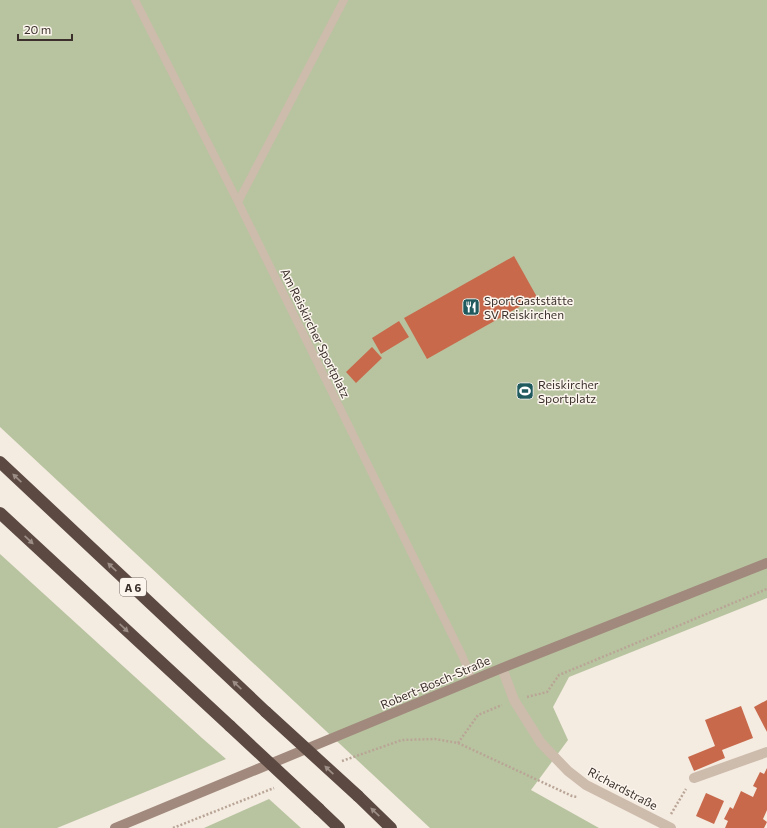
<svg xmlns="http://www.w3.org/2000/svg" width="767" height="828" font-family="Commissioner,sans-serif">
  <rect width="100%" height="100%" fill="#f4ebe1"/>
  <g fill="#b8c4a0">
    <polygon points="0,0 767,0 767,598 569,677 553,707 568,740 531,790 599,828 430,828 0,427"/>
    <polygon points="0,554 202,738 226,759 57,828 0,828"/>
    <polygon points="269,799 301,828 204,828"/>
  </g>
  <g fill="#c8694b">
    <polygon points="514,256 537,297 427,359 404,318"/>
    <polygon points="399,321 409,337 381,354 372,338"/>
    <polygon points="372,347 382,358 356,383 346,372"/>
    <polygon points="767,700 767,732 754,707"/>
    <polygon points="741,706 753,738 722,750 725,758 694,771 688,757 715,746 705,720"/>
    <polygon points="767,768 767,810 763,819 767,822 764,828 725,828 728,821 724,819 730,807 733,809 741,791 753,797 757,788 753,786 760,772 764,774"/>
    <polygon points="706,793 724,801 714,824 696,816"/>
  </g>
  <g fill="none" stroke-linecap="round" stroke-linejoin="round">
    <g stroke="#b9a596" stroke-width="2.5" stroke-dasharray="2 2" stroke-linecap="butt">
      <polyline points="527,697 547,692 559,675 767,589"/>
      <polyline points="458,743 478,715 502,705"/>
      <polyline points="342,761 402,740 435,739 458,743 572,796 577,797"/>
      <polyline points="671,814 686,789"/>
      <polyline points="173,828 274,788"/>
    </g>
    <g stroke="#cdbbac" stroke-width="8">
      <polyline points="135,0 238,202"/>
      <polyline points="344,0 238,202 462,655 472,680"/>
    </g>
    <g stroke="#cdbbac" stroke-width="10">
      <polyline points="502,668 514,700 541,743 568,771 586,785 671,828"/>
      <polyline points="694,778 767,752"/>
    </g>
    <polyline stroke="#a18a7d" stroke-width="10" points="115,828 502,668 767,563"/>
    <g stroke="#5c4a42" stroke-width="12">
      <polyline points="0,462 266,712"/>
      <polyline points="0,513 230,726"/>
      <polyline points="358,796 391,828"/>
      <polyline points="319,809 339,828"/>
    </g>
    <g stroke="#5c4a42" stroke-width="12">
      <polyline points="266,712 358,796"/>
      <polyline points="230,726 319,809"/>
    </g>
  </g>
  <defs><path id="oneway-solid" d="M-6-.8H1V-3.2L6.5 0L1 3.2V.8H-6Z"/></defs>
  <g fill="#9c8e87">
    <use href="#oneway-solid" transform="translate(17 478) rotate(-137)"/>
    <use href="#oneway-solid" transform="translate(29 540) rotate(43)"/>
    <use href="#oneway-solid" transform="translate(112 567) rotate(-137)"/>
    <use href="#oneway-solid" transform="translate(124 628) rotate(43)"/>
    <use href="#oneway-solid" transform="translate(237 685) rotate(-137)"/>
    <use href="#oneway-solid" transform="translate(329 770) rotate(-137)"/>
    <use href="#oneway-solid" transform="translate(375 812) rotate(-137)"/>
  </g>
  <defs>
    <symbol id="restaurant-square" viewBox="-11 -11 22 22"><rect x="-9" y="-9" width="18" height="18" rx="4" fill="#1f5a5e" stroke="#fbf5ee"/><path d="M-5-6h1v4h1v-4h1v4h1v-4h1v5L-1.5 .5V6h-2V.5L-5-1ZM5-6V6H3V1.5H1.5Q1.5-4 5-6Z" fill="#fff"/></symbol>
    <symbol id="stadium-square" viewBox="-11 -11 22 22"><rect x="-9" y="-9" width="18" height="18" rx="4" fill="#1f5a5e" stroke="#fbf5ee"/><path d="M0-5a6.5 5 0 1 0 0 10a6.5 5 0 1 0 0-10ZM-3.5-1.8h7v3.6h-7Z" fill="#fff"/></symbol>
  </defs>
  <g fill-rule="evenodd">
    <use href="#restaurant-square" x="461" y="297" width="20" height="20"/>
    <use href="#stadium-square" x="515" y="381" width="20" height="20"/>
  </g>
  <g text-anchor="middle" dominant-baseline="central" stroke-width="3" stroke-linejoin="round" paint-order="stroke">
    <rect fill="#fbf5ee" stroke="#756b66" stroke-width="1" x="120" y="578" width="26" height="18" rx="3"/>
    <g font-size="11" font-weight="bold" fill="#3b302b">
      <text x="133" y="587">A 6</text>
    </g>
    <g font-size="12" fill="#3b302b" stroke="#fbf5ee" text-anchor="start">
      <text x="484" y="300">SportGaststätte<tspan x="484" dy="14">SV Reiskirchen</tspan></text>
      <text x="538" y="384">Reiskircher<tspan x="538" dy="14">Sportplatz</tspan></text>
    </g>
    <g font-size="12" fill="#3b302b" stroke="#fbf5ee">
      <text transform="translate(316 333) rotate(64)">Am Reiskircher Sportplatz</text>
      <text transform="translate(435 682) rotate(-23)">Robert-Bosch-Straße</text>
      <text transform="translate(623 788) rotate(28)">Richardstraße</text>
    </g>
  </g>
  <path d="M18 34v6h54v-6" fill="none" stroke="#3b302b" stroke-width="2"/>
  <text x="24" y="34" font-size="12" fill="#3b302b" stroke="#fbf5ee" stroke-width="3" paint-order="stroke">20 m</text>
</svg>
